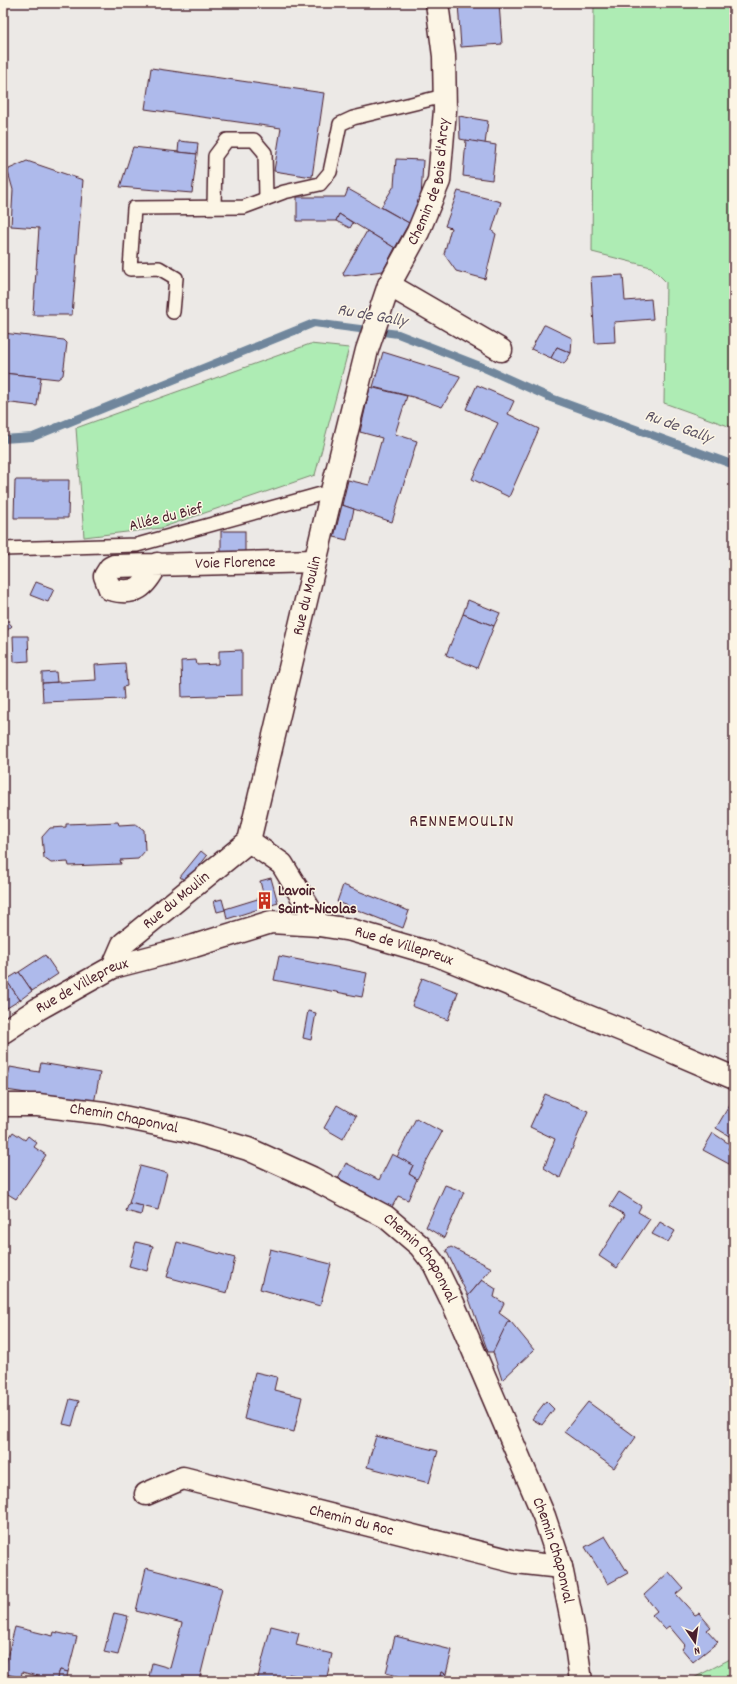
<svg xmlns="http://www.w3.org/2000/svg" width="737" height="1684" font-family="Dekko,sans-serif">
  <rect width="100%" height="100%" fill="#ece9e6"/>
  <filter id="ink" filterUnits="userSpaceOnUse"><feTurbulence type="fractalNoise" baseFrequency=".025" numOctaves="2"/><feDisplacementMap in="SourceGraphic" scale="8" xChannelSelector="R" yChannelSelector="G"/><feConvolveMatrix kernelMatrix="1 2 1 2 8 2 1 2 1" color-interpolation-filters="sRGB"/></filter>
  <g filter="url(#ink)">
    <g fill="#aeecb4" stroke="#7c8670">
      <polygon points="594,3 734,3 734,428 664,403 666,282 651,267 592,252"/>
      <polygon points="310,344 349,348 315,475 161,528 84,537 76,428"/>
      <polygon points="734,1657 734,1681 688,1681"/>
    </g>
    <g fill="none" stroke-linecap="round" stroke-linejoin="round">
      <polyline stroke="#6f869c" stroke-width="8" points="3,439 33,437 314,323 398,334 480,366 551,398 734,465"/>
    </g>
    <g fill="#aebaeb" stroke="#4a1f2b">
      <polygon points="458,3 499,3 502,44 461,47"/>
      <polygon points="151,68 324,93 312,177 274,171 281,128 145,109"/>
      <polygon points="459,116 488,121 485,144 460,139"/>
      <polygon points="466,140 496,145 492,180 463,176"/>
      <polygon points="179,141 198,143 197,154 178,152"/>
      <polygon points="133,147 197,154 192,193 120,187"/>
      <polygon points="396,159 423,160 421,199 409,223 381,207 394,186"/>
      <polygon points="27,161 83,180 72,315 33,315 39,228 11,226 13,190 8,172 9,169"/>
      <polygon points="348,189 409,223 395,248 339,214 336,221 297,221 297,197 345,197"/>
      <polygon points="458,191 501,202 492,231 496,234 485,279 456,271 444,254 451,228 445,226"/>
      <polygon points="339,214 353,223 350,228 336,221"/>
      <polygon points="367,231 395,248 383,271 344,276 343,273"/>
      <polygon points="623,275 625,301 651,299 653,319 614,322 615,342 595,343 591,277"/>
      <polygon points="544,325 545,325 572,338 571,353 557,347 551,358 531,349"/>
      <polygon points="3,333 64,340 67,343 63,375 58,379 3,373"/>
      <polygon points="557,347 571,353 564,364 551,358"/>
      <polygon points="383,352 460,376 460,378 442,407 413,397 373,387"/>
      <polygon points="3,373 41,377 37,406 3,402"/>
      <polygon points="477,385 514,401 508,414 539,429 509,497 472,479 498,423 466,409"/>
      <polygon points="370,387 407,396 395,434 417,441 392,522 342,505 348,480 369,485 382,438 360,432"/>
      <polygon points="15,480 69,480 68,518 14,518"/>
      <polygon points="342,505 354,509 347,540 334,537"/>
      <rect x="221" y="531" width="24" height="21"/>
      <polygon points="36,582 54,589 48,602 30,595"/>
      <polygon points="468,600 500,613 494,626 463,614"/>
      <polygon points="463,614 494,626 477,668 446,655"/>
      <polygon points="3,616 12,626 3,634"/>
      <polygon points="13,636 28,636 29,661 14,662"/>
      <polygon points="242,650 242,695 182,697 181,661 196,660 197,665 219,664 219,651"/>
      <polygon points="125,663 127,686 123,687 124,699 43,702 42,683 96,680 95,665"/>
      <polygon points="56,672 57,682 42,683 42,673"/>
      <polygon points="118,822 119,825 136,824 144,830 145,851 138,859 120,860 121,864 69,866 68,862 51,863 44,858 42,837 50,828 66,827 66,824"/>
      <polygon points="201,851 207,856 187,882 180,877"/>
      <polygon points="271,878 278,903 227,919 225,909 264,897 260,881"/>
      <polygon points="343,885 409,911 403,928 337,902"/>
      <polygon points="222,899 225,910 217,912 214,901"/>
      <polygon points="45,955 58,974 32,991 19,972"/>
      <polygon points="279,956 367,973 362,997 274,980"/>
      <polygon points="19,972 32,991 20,1000 6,980"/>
      <polygon points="422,978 458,992 448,1020 412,1006"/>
      <polygon points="6,980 20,1000 7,1008 3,1002 3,982"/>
      <polygon points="308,1011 316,1013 311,1040 303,1038"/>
      <polygon points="41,1063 100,1073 94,1103 6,1090 10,1067 39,1072"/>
      <polygon points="545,1094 588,1111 560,1178 544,1168 555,1139 530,1127"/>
      <polygon points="732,1101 734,1102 734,1139 716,1128"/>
      <polygon points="337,1105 356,1116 343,1139 324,1128"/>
      <polygon points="416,1118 442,1132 417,1179 409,1174 413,1165 397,1157"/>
      <polygon points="13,1132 25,1140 28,1136 37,1143 34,1147 46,1155 16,1199 3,1191 3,1147"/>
      <polygon points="713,1133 731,1145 728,1149 734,1152 734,1157 729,1164 703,1150"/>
      <polygon points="392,1154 413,1165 409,1174 417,1179 408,1200 398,1196 392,1207 338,1178 346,1163 379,1180"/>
      <polygon points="140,1166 167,1173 158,1210 129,1203"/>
      <polygon points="445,1185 464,1192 444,1238 426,1227"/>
      <polygon points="619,1192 641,1206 638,1212 650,1219 617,1268 599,1256 625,1215 610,1206"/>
      <polygon points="129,1203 143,1206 141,1215 126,1211"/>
      <polygon points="660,1222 675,1231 668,1242 652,1234"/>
      <polygon points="136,1242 153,1246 147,1271 129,1266"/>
      <polygon points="177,1242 235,1258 227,1293 167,1277"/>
      <polygon points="451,1247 492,1268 468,1296 446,1250"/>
      <polygon points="270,1249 331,1264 320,1306 260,1289"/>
      <polygon points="482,1280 496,1289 494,1297 504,1303 499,1313 510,1321 493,1352 488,1352 468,1296"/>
      <polygon points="508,1321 511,1322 534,1350 502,1380 493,1352"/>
      <polygon points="255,1372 277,1377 274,1390 302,1397 294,1432 244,1419"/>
      <polygon points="70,1399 79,1401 72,1426 63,1424"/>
      <polygon points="546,1401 554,1409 542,1425 532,1419"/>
      <polygon points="588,1402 636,1437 614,1468 564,1432"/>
      <polygon points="376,1436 438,1451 429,1483 367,1467"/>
      <polygon points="605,1536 628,1573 608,1584 585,1547"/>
      <polygon points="146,1568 222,1588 199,1681 148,1681 152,1663 170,1668 182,1623 136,1611"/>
      <polygon points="669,1572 683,1588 676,1594 695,1615 699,1613 711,1627 707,1630 718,1642 693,1662 682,1649 685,1645 669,1626 665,1629 652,1615 657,1611 644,1595"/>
      <polygon points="114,1613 128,1616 118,1655 104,1652"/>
      <polygon points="271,1626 299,1633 296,1645 332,1654 326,1681 318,1681 289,1674 287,1681 257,1681"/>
      <polygon points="15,1627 53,1636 54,1632 77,1637 68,1672 60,1670 56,1681 22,1672 21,1678 3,1673"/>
      <polygon points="395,1636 452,1650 446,1674 441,1672 439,1681 404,1681 405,1678 386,1673"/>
      <polygon points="60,1670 68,1672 66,1681 56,1681"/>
      <polygon points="441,1672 446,1674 444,1681 439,1681"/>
    </g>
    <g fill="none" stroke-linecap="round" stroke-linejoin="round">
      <defs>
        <g id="service">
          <polyline points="214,207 215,156 227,140 254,140 265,153 266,198"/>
          <polyline points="173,312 176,278 159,268 130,269 134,208 244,207 284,192 320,184 330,172 340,124 353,118 444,96"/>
          <polyline points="3,549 137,545 332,491"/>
        </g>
        <g id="minor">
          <polyline points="389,285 501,350"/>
          <path id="s1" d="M 157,564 C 144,587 137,596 110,589 L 105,576 L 110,568 L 114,566 L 315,561"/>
          <polyline points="249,841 282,864 319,925"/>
          <path id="s2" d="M 113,967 L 123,944 L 249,841 L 332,491 L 367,350 L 389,285 L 418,232 L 439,181 L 445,110 L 444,56 L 437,3"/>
          <path id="s3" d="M 3,1105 L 38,1105 L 104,1113 L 185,1130 L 248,1149 L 312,1178 L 386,1217 L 420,1246 L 434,1264 L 453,1303 L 544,1516 L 561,1567 L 574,1631 L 581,1681"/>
          <path id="s4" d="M 146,1494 L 183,1478 L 516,1562 L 561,1567"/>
        </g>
        <g id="secondary">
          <path id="s5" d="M 3,1032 L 38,1009 L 113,967 L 194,946 L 271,922 L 319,925 L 351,930 L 437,955 L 629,1033 L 734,1078"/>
        </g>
      </defs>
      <use href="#service" stroke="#4a1f2b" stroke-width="16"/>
      <use href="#minor" stroke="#4a1f2b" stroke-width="25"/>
      <use href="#secondary" stroke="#4a1f2b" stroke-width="25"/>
      <use href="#service" stroke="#fcf5e5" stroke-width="13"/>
      <use href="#minor" stroke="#fcf5e5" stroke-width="22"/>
      <use href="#secondary" stroke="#fcf5e5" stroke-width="22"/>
    </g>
  </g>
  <defs>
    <symbol id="building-bare" viewBox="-9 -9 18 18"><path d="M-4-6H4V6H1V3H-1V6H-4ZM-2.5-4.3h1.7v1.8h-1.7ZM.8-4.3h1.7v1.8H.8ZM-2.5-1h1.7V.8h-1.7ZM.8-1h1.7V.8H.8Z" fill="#c8321e" stroke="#fcf5e5" stroke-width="2.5" paint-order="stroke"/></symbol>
  </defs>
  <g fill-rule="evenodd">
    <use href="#building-bare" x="252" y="888" width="25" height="25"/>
  </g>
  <g text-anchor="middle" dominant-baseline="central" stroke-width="3" stroke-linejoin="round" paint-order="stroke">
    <g font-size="16" fill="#4a1f2b" stroke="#fcf5e5">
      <text stroke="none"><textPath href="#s2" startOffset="874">Chemin de Bois d'Arcy</textPath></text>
      <text transform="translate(166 518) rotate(-14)">Allée du Bief</text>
      <text stroke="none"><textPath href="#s1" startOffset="209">Voie Florence</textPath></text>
      <text stroke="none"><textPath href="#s2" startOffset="440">Rue du Moulin</textPath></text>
      <text stroke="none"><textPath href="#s2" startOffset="94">Rue du Moulin</textPath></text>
      <text stroke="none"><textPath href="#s5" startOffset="428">Rue de Villepreux</textPath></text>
      <text stroke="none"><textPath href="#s5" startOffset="92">Rue de Villepreux</textPath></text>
      <text stroke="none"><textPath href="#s3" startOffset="122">Chemin Chaponval</textPath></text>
      <text stroke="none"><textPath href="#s3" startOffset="458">Chemin Chaponval</textPath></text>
      <text stroke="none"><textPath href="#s4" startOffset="214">Chemin du Roc</textPath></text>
      <text stroke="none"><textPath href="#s3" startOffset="782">Chemin Chaponval</textPath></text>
    </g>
    <g font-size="16" font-weight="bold" fill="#4a1f2b" stroke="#fcf5e5" text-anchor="start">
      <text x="278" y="891">Lavoir<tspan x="278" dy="18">Saint-Nicolas</tspan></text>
    </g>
    <g font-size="17" font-style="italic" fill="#5c5364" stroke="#fcf5e5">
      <text transform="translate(372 317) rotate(10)">Ru de Gally</text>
      <text transform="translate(678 428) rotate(20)">Ru de Gally</text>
    </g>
    <g font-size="18" letter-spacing="1" fill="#4a1f2b" stroke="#fcf5e5">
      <text x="462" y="822">RENNEMOULIN</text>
    </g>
  </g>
  <rect width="737" height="1684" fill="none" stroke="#fcf5e5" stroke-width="16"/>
  <rect x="8" y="8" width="721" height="1668" fill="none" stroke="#4a1f2b" stroke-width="1.5" filter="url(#ink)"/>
  <g transform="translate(695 1642) rotate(167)" stroke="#fcf5e5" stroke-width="3" paint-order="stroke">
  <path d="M0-3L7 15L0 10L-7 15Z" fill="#4a1f2b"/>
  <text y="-6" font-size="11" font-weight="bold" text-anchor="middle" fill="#4a1f2b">N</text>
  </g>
</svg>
